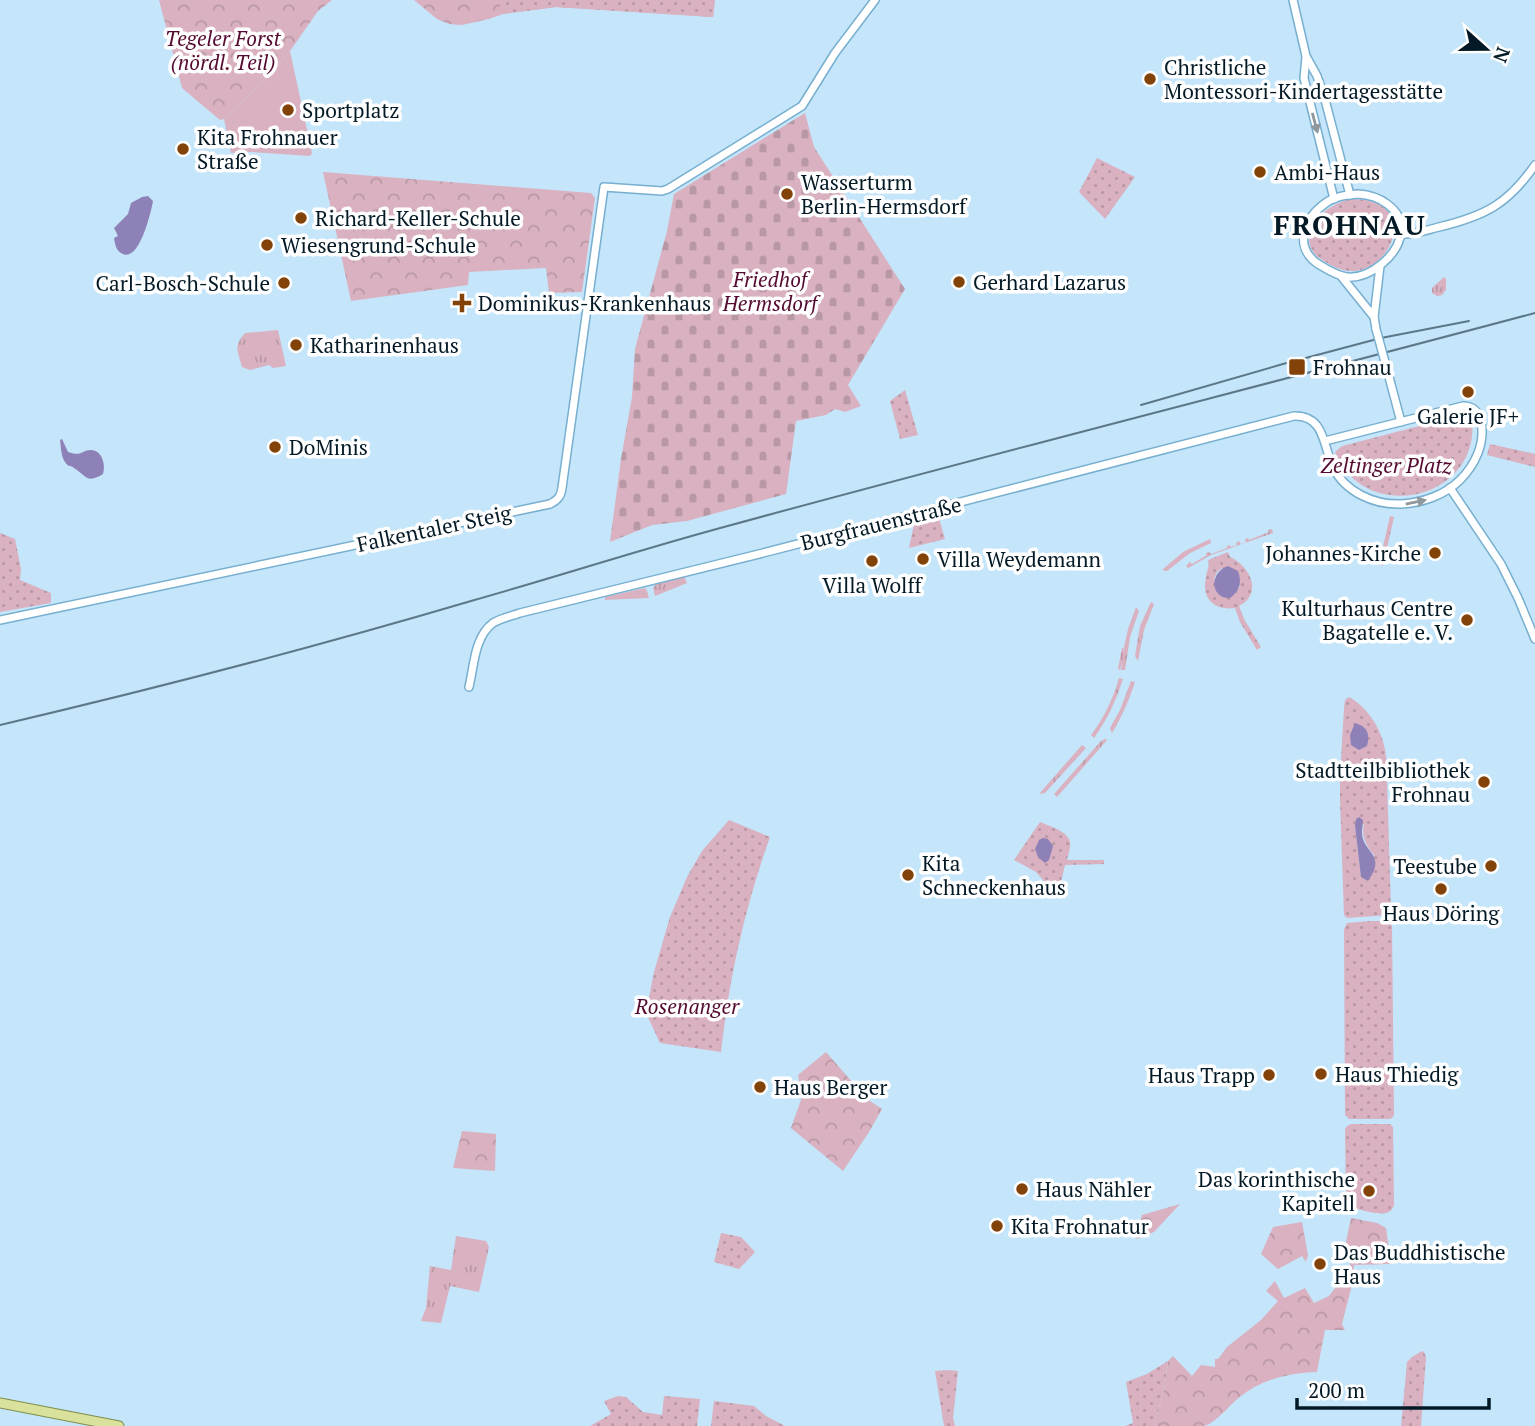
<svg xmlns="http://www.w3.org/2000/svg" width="1535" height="1426" font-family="'PT Serif',serif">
  <defs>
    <pattern id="grass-tufts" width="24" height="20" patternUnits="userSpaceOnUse" patternTransform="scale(1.75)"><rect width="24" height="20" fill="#dab1c0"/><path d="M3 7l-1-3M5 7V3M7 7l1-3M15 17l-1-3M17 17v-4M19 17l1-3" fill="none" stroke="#b998a5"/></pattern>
    <pattern id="forest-crowns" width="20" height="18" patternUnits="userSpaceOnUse" patternTransform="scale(1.75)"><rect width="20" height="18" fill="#dab1c0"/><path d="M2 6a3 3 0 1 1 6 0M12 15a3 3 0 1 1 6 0" fill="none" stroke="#b998a5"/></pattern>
    <pattern id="cemetery-stones" width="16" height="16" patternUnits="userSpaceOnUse" patternTransform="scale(1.75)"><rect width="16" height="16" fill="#dab1c0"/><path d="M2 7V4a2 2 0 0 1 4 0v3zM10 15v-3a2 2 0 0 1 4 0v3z" fill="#b998a5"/></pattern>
    <pattern id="park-dots" width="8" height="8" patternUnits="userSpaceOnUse" patternTransform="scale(1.75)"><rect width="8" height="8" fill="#dab1c0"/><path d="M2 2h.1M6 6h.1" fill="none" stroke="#b998a5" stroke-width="1.8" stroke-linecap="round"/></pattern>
  </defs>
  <rect width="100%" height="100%" fill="#c4e5fa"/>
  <g fill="url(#grass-tufts)">
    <polygon points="1444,277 1446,279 1446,290 1442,295 1437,296 1432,293 1432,288"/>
    <path d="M 278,330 L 286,366 L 273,368 L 269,365 L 250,370 L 242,367 C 238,351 233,347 245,333 Z"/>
    <polygon points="1390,516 1394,517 1383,566 1379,564"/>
    <polygon points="1272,529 1273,533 1211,555 1188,568 1186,566 1190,562 1192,564 1207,555 1206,553 1209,552 1211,554 1227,548 1227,546 1230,545 1231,547 1237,545 1236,543 1239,541 1241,544 1246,542 1245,539 1248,538 1249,540 1269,532 1268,530"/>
    <polygon points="1210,539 1211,543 1190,553 1167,571 1162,570 1183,552"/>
    <polygon points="684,576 687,583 655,596 653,588 656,584"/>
    <polygon points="645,588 647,591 649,598 605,600 605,597"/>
    <polygon points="1151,602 1154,604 1144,630 1138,661 1135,656 1140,626"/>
    <polygon points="1136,607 1139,611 1130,637 1125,670 1121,670 1122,661 1120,670 1118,669 1122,648 1123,648 1123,652 1128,629"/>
    <path d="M 1119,678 L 1123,679 C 1116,701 1107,720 1094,738 L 1091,735 C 1104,718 1113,699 1119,678 Z"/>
    <path d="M 1131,681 L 1135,682 C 1129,700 1122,717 1112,733 L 1110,728 L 1120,710 Z"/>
    <polygon points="1105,739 1107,740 1101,747 1057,797 1054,794 1101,741"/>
    <polygon points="1082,745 1086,748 1045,793 1039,794"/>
    <polygon points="456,1236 486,1241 489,1247 479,1292 450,1286 441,1323 421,1321 426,1308 430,1266 451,1270"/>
  </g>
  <g fill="url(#forest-crowns)">
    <polygon points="159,0 332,0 318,11 290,51 270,75 224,119 220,120 182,88"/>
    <polygon points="414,0 715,0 713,17 556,7 503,14 489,19 462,25 449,24 437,19"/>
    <polygon points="323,172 591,193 595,198 582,292 549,293 546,268 469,272 468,285 351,301"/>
    <polygon points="826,1052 867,1099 882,1109 869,1132 843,1171 791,1128 802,1097 798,1075"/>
    <polygon points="462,1131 496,1134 495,1171 453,1168"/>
    <polygon points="1180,1204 1154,1232 1137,1239 1135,1237 1142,1215"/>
    <path d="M 1351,1218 L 1377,1223 L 1386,1228 L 1391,1264 L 1354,1265 L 1352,1285 L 1342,1324 L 1345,1330 L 1325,1330 L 1317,1372 C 1289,1373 1263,1379 1241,1396 C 1230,1404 1216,1424 1203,1426 C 1187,1426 1169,1426 1154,1426 L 1164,1390 L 1168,1361 L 1173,1356 L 1192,1376 L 1201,1365 L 1215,1367 L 1215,1359 L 1218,1359 L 1227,1347 L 1261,1320 L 1278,1301 L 1266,1291 L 1275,1281 L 1284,1298 L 1305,1288 L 1314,1303 L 1329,1296 L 1339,1283 L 1351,1275 L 1349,1253 L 1345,1246 Z"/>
    <polygon points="1302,1222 1308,1255 1306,1262 1302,1256 1278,1269 1261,1254 1273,1227"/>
  </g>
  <polygon fill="url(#cemetery-stones)" points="805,113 814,147 905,289 848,385 861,406 845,412 835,409 826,415 796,421 786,494 687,521 652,525 610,542 621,459 632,397 635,349 667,231 674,194"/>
  <g fill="url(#park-dots)" fill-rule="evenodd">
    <polygon points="498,0 715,0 713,17 556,7 503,14"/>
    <polygon points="1097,158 1135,177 1105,219 1079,192"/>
    <path d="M 1353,199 C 1422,200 1392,274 1349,271 C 1340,270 1331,266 1324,261 C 1297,246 1311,218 1333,206 C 1339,202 1346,200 1353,199 Z"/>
    <polygon points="905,390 918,435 900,439 890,401"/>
    <path d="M 1466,414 L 1472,418 C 1482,499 1365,527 1335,452 L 1342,446 Z"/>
    <polygon points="1490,444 1535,454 1535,467 1487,455"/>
    <polygon points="939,518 945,539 909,548 914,524"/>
    <polygon points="0,533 15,539 21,569 20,580 51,593 51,603 0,612"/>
    <path d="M 1228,552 L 1230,557 C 1244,563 1260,583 1248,599 C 1246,602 1242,604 1239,606 L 1244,619 L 1261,647 L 1257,650 L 1240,622 L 1235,608 C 1214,611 1201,598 1206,577 C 1207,569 1210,567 1208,560 ZM 1222,568 L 1240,586 L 1234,595 L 1214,579 L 1217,572 Z"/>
    <path d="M 1349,697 C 1374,711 1389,743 1386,771 L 1342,764 L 1341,760 L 1344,708 L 1345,700 Z"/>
    <path d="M 1343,770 L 1382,776 L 1387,780 L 1391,911 L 1389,915 L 1347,918 L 1344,915 L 1340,799 L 1340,774 ZM 1364,824 C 1361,836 1366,845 1374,855 L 1368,881 L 1361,876 L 1355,826 Z"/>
    <path d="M 729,820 L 770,837 C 745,907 729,978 721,1052 L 660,1043 L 646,1013 L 654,972 L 670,917 L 687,877 L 702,851 Z"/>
    <path d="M 1040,822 C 1049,826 1068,831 1070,842 C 1071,847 1068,855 1067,860 L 1104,860 L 1104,864 L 1065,865 L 1061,882 L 1056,886 L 1044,881 L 1036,872 L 1014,860 Z"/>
    <polygon points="1370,921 1389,921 1392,926 1394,1115 1392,1118 1389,1119 1349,1119 1345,1115 1344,929 1347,923"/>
    <path d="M 1351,1124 L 1390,1124 L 1393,1127 L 1394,1205 C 1392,1209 1392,1211 1386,1213 C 1377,1215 1353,1209 1346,1204 L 1345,1129 L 1347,1126 Z"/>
    <polygon points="721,1233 741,1237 755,1252 739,1269 714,1262"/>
    <polygon points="1422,1351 1424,1352 1426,1357 1421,1426 1401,1426 1407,1362 1412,1357"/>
    <polygon points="1168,1361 1164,1390 1154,1426 1125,1426 1133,1423 1126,1382 1147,1374"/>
    <polygon points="947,1370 958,1371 953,1418 955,1426 944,1426 935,1371"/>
    <polygon points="618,1396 626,1397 643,1412 662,1415 664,1396 700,1399 697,1426 590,1426 611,1414 604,1401"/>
    <polygon points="714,1401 754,1406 766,1416 785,1426 711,1426"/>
  </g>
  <polygon fill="#dab1c0" points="290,51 312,153 310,156 251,152 231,153 224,119 270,75"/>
  <g fill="#8e81b7">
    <path d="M 148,196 L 153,201 C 151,212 139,265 121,253 C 116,250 115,244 114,238 L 118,236 L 114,228 L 128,214 L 131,203 L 142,197 Z"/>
    <path d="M 62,439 L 68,452 C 83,457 81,450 91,450 C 102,450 106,465 103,474 C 86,484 87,476 74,468 C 69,464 69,468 65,462 C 61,457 61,446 60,440 Z"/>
    <path d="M 1228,566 L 1238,571 C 1242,582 1240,591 1230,598 C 1210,599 1209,572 1228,566 Z"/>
    <path d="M 1355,723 C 1368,727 1370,734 1367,746 L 1359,750 L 1351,745 L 1350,735 Z"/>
    <path d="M 1359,817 L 1363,820 C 1363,824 1362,828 1362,832 C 1362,853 1388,854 1368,881 L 1361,877 L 1355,826 L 1356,819 Z"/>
    <polygon points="1043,838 1048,839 1053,846 1049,860 1045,863 1038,857 1035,849 1039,840"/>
  </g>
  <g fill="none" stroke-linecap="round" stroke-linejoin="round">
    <defs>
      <g id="tertiary">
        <polyline points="1293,0 1306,56 1317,76 1324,96 1350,195"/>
        <polyline points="1306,57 1304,78 1334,199"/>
        <path d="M 1358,194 C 1378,195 1403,208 1401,232 C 1399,255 1370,279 1347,277 C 1337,276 1326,269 1318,264 C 1292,246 1305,217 1327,202 C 1336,196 1347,195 1358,194 Z"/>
        <path d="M 1401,234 C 1414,235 1427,230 1439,227 C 1485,216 1508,204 1535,165"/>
        <polyline points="1341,276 1374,317"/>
        <polyline points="1376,329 1374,317 1380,266"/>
        <polyline points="1388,373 1401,422"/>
        <polyline points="1450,488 1501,564 1518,598 1535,639"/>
        <path d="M 0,620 L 550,504 C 558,500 561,496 562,488 L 604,187 L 662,191 L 668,189 L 802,106 L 835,53 L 875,0"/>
        <path d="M 469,687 C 474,667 474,637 493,623 C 501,618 512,616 520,613 L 763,553 L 1294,416 C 1325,415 1323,446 1333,467 C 1345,492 1374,505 1401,504 C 1422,503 1445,495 1460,480 C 1467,473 1474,463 1478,453 C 1484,437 1486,406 1463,406 L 1325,441"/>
      </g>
      <polyline id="primary" points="0,1403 119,1426"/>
    </defs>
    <use href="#tertiary" stroke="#77afd0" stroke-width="10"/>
    <use href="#primary" stroke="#7e8e49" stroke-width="11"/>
    <use href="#tertiary" stroke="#fff" stroke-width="7"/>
    <use href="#primary" stroke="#d9e19d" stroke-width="9"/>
    <g stroke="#5c7787" stroke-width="2">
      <polyline points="1141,405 1283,364 1381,338 1469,321"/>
      <path d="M 0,725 C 158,688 315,647 471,601 C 556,577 639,550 724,527 C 994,453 1265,385 1535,313"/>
    </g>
    <defs>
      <polyline id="tertiary-bridge" points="1376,329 1388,373"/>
    </defs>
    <use href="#tertiary-bridge" stroke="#77afd0" stroke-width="10" stroke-linecap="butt"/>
    <use href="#tertiary-bridge" stroke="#fff" stroke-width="7"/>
  </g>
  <defs><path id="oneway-solid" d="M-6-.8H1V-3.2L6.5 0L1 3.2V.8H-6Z" transform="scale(1.75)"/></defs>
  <g fill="#8e989d">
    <use href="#oneway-solid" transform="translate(1315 123) rotate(75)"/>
    <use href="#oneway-solid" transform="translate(1416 502) rotate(-11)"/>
  </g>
  <g fill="#824208" stroke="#fff" stroke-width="2.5">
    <circle cx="1150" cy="79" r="7"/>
    <circle cx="288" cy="110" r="7"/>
    <circle cx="183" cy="149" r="7"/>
    <circle cx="1260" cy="172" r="7"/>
    <circle cx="787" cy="194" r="7"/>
    <circle cx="301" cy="218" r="7"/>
    <circle cx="267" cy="245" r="7"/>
    <circle cx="959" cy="282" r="7"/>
    <circle cx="284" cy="283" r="7"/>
    <path d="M458.5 292.5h7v7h7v7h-7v7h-7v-7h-7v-7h7z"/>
    <circle cx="296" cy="345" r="7"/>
    <rect x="1288" y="358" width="18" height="18" rx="3.5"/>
    <circle cx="1468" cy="392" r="7"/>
    <circle cx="275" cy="447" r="7"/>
    <circle cx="1435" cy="553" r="7"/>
    <circle cx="923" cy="559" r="7"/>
    <circle cx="872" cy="561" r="7"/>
    <circle cx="1467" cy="620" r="7"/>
    <circle cx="1484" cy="782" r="7"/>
    <circle cx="1491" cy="866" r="7"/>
    <circle cx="908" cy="875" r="7"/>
    <circle cx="1441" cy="889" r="7"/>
    <circle cx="1321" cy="1074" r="7"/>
    <circle cx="1269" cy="1075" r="7"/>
    <circle cx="760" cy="1087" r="7"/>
    <circle cx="1022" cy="1189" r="7"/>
    <circle cx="1369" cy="1191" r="7"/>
    <circle cx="997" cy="1226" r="7"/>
    <circle cx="1320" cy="1264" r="7"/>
  </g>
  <g text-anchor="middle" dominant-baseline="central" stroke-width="7" stroke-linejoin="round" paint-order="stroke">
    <g font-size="21" font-style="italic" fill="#550b31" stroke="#fff">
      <text x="223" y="38">Tegeler Forst<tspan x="223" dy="24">(nördl. Teil)</tspan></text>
      <text x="770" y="279">Friedhof<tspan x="770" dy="24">Hermsdorf</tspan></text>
      <text x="1386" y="465">Zeltinger Platz</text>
      <text x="687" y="1006">Rosenanger</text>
    </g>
    <g font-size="21" fill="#031a26" stroke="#fff" text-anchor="start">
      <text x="1164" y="67">Christliche<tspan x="1164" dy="24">Montessori-Kindertagesstätte</tspan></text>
      <text x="302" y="110">Sportplatz</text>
      <text x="197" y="137">Kita Frohnauer<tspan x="197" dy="24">Straße</tspan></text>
      <text x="1274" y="172">Ambi-Haus</text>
      <text x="801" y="182">Wasserturm<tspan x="801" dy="24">Berlin-Hermsdorf</tspan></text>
      <text x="315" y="218">Richard-Keller-Schule</text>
      <text x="281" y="245">Wiesengrund-Schule</text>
      <text x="973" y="282">Gerhard Lazarus</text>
      <text x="270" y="283" text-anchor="end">Carl-Bosch-Schule</text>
      <text x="478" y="303">Dominikus-Krankenhaus</text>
      <text x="310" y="345">Katharinenhaus</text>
      <text x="1313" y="367">Frohnau</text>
      <text x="1468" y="416" text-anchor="middle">Galerie JF+</text>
      <text x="289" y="447">DoMinis</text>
      <text x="1421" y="553" text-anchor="end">Johannes-Kirche</text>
      <text x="937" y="559">Villa Weydemann</text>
      <text x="872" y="585" text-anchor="middle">Villa Wolff</text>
      <text x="1453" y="608" text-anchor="end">Kulturhaus Centre<tspan x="1453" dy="24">Bagatelle e. V.</tspan></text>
      <text x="1470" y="770" text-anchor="end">Stadtteilbibliothek<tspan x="1470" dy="24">Frohnau</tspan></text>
      <text x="922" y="863">Kita<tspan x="922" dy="24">Schneckenhaus</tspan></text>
      <text x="1477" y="866" text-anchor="end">Teestube</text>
      <text x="1441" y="913" text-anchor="middle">Haus Döring</text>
      <text x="1335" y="1074">Haus Thiedig</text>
      <text x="1255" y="1075" text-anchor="end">Haus Trapp</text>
      <text x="774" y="1087">Haus Berger</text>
      <text x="1355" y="1179" text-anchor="end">Das korinthische<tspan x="1355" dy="24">Kapitell</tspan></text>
      <text x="1036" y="1189">Haus Nähler</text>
      <text x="1011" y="1226">Kita Frohnatur</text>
      <text x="1334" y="1252">Das Buddhistische<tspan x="1334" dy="24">Haus</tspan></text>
    </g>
    <g font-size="21" fill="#031a26" stroke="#fff">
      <text transform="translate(881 523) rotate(-14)">Burgfrauenstraße</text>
      <text transform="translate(434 528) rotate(-12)">Falkentaler Steig</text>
    </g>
    <g font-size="28" font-weight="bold" letter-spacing="2" fill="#031a26" stroke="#fff">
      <text x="1350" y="224">FROHNAU</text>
    </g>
  </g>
  <g transform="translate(1486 49) rotate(111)" stroke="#ffffff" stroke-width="5" paint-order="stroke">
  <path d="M0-5L12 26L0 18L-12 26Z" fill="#031a26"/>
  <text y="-10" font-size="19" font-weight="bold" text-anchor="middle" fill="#031a26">N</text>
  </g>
  <path d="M1297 1398v10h192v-10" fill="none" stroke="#031a26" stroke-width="3.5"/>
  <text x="1308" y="1398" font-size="21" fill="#031a26" stroke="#ffffff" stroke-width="5" paint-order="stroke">200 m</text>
</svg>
